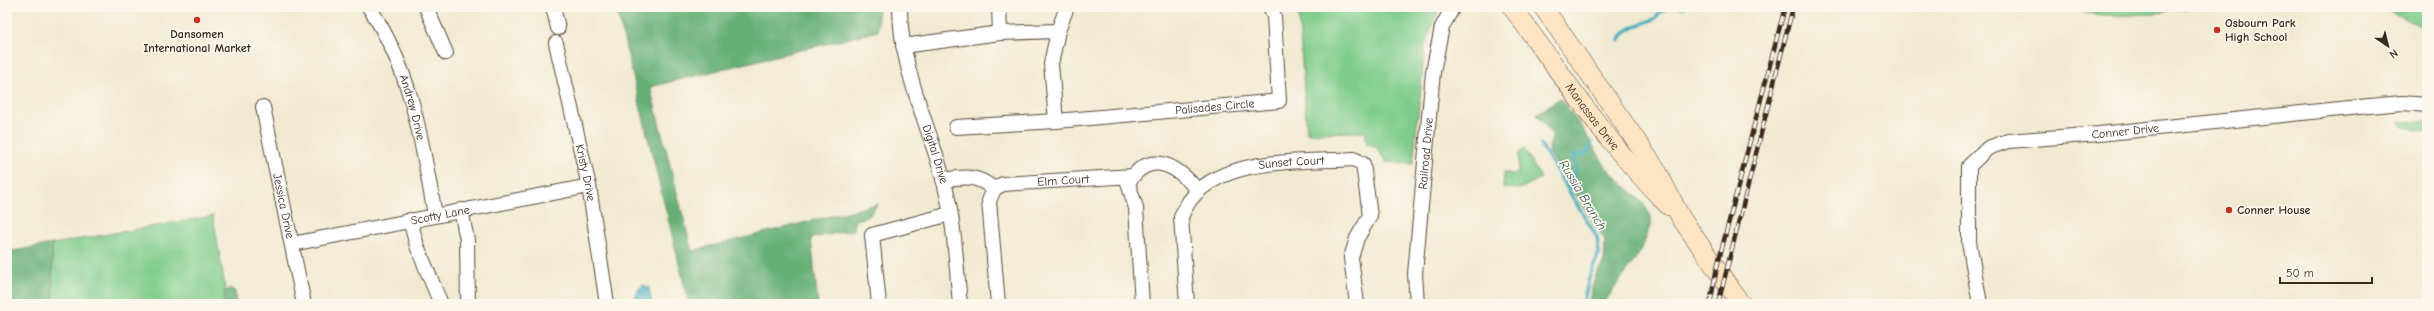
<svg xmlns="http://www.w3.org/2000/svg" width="2434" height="311" font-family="'Comic Neue',sans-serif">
  <rect width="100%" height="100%" fill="#fbf7ec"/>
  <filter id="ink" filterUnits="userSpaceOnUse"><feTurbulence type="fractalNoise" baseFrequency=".025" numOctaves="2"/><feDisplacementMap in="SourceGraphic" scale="8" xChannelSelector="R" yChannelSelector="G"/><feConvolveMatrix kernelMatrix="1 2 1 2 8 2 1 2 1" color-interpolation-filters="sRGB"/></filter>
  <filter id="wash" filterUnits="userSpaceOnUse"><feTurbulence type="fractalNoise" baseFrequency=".012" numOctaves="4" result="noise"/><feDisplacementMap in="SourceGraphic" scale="16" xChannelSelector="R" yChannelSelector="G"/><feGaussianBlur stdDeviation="0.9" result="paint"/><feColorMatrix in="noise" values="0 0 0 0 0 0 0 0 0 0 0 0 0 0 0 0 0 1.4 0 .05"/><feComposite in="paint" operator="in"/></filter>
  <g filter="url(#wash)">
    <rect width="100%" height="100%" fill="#f1ead2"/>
    <g fill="#7ecc8b" stroke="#5c7b54">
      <polygon points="1298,7 1439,7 1425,46 1413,164 1386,162 1375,146 1367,144 1365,132 1307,133"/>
      <path d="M 2071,7 L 2201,7 C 2163,11 2106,24 2071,7 Z"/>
      <polygon points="2383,7 2427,7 2427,31"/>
      <polygon points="2399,121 2427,123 2427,132 2401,126"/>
      <polygon points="1524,149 1541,178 1520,189 1503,188 1504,173 1518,174 1519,153"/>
      <polygon points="213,216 228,304 53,304 52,244"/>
    </g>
    <g fill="#66b077" stroke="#506d4a">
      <polygon points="616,7 878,7 878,31 650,87 692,251 878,204 869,216 854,221 854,230 811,238 818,304 689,304"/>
      <polygon points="1560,98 1581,126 1606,167 1643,203 1651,216 1651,223 1641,251 1603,304 1588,304 1595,277 1604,261 1605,240 1550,154 1549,146 1553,136 1537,114"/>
      <polygon points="52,244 53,304 7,304 7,252"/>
      <polygon points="230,288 235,291 236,304 224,304 224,292"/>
    </g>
    <path fill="#3eaabe" stroke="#3c6a6e" d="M 644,285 L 649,288 L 652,304 L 635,304 C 635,295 636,289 644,285 Z"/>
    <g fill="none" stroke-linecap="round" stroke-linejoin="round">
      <g stroke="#3eaabe" stroke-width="3.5">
        <polyline points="1680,7 1684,7"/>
        <path d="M 1619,41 C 1627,24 1641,26 1656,18 L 1660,12 L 1668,7"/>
        <polyline points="1541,145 1597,237 1599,253 1589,278 1583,304"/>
        <polyline points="1569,190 1576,169 1573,155 1586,154 1592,143"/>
      </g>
    </g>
  </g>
  <g filter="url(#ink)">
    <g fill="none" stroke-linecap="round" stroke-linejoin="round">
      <defs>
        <g id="minor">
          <path id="s1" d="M 369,7 C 413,74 421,138 435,215"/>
          <polyline points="426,7 446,53"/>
          <polyline points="553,7 558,28"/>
          <path id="s2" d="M 900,7 C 900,70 930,126 945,186 C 955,225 956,265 960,304"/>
          <polyline points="999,7 1000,33"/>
          <path id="s3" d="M 1067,7 L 1058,31 L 1051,64 L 1056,121 L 1279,101 L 1274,16 L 1270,7"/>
          <path id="s4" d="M 556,43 L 589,186 L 607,304"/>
          <polyline points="903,46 1000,33 1058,31"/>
          <path id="s5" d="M 263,107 L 304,304"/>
          <polyline points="956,127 1056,121"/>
          <path d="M 943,180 C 965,176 977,175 994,189"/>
          <polyline points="461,210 467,240 468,304"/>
          <polyline points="410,220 417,246 441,304"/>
          <path id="s6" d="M 292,244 L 589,186"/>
          <polyline points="879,304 872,235 950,214"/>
          <path id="s7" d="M 998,304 L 989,201 L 994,189 L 1003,184 L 1133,176"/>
          <path d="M 1142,304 L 1136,208 L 1128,183 C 1150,148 1178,166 1198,191"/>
          <path id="s8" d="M 1187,304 L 1181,217 C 1204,154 1299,163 1354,159 L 1363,164 L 1370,216 L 1357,238 L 1351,258 L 1357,304"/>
          <path id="s9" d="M 1417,304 L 1415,274 L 1433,72 L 1442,27 L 1453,7"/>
          <path id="s10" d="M 1980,304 L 1969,242 L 1969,166 L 1988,148 L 2008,141 L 2099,134 L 2369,106 L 2402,103 L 2427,105"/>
        </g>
        <g id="secondary">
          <path id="s11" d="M 1512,7 C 1562,75 1609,147 1669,206"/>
          <polyline points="1543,7 1656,169 1681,218 1741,304"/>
        </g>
      </defs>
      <use href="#minor" stroke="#564739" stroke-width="16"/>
      <use href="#secondary" stroke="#564739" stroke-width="20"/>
      <use href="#minor" stroke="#fff" stroke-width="14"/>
      <use href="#secondary" stroke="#fde5c4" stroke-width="19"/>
      <defs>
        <g id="rail">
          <polyline points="1710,304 1717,267 1785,7"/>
          <polyline points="1718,304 1793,7"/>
        </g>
      </defs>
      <use href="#rail" stroke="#3b2a1e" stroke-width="4.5"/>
      <use href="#rail" stroke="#fbf7ec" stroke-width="3" stroke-dasharray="9" stroke-linecap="butt"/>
    </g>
  </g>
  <g fill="#c8321e" stroke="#fbf7ec" stroke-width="1.5">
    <circle cx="197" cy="20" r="4"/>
    <circle cx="2217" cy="30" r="4"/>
    <circle cx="2229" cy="210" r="4"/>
  </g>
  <g text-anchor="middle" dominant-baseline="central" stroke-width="3.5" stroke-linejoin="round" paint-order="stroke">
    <g font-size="12" font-weight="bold" fill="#3b2a1e" stroke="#fbf7ec" text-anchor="start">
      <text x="2225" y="23">Osbourn Park<tspan x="2225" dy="14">High School</tspan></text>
      <text x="197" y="34" text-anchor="middle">Dansomen<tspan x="197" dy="14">International Market</tspan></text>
      <text x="2237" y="210">Conner House</text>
    </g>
    <g font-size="12" fill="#3b2a1e" stroke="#fbf7ec">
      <text stroke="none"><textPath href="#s1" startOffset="110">Andrew Drive</textPath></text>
      <text stroke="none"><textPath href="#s3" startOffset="276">Palisades Circle</textPath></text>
      <text stroke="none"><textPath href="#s11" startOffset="136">Manassas Drive</textPath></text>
      <text stroke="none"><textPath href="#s10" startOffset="304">Conner Drive</textPath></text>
      <text stroke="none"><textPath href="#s2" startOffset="152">Digital Drive</textPath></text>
      <text stroke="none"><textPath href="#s9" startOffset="151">Railroad Drive</textPath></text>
      <text stroke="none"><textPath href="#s8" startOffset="218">Sunset Court</textPath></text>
      <text stroke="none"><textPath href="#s4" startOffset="133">Kristy Drive</textPath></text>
      <text stroke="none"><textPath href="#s7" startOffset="187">Elm Court</textPath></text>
      <text stroke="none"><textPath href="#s5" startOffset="101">Jessica Drive</textPath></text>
      <text stroke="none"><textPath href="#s6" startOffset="151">Scotty Lane</textPath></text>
    </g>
    <g font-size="13" font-style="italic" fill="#3c5d5e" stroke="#fbf7ec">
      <text transform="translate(1583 195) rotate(59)">Russia Branch</text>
    </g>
  </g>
  <rect width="2434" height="311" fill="none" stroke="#fbf7ec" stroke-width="24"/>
  <g transform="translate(2388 46) rotate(145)" stroke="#fbf7ec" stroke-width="3" paint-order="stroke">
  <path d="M0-3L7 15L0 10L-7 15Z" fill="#3b2a1e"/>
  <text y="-6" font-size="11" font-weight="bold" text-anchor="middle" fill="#3b2a1e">N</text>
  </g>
  <path d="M2280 277v6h92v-6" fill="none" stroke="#3b2a1e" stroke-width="2"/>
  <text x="2286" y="277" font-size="12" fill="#3b2a1e" stroke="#fbf7ec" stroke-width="3" paint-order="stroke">50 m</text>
</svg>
